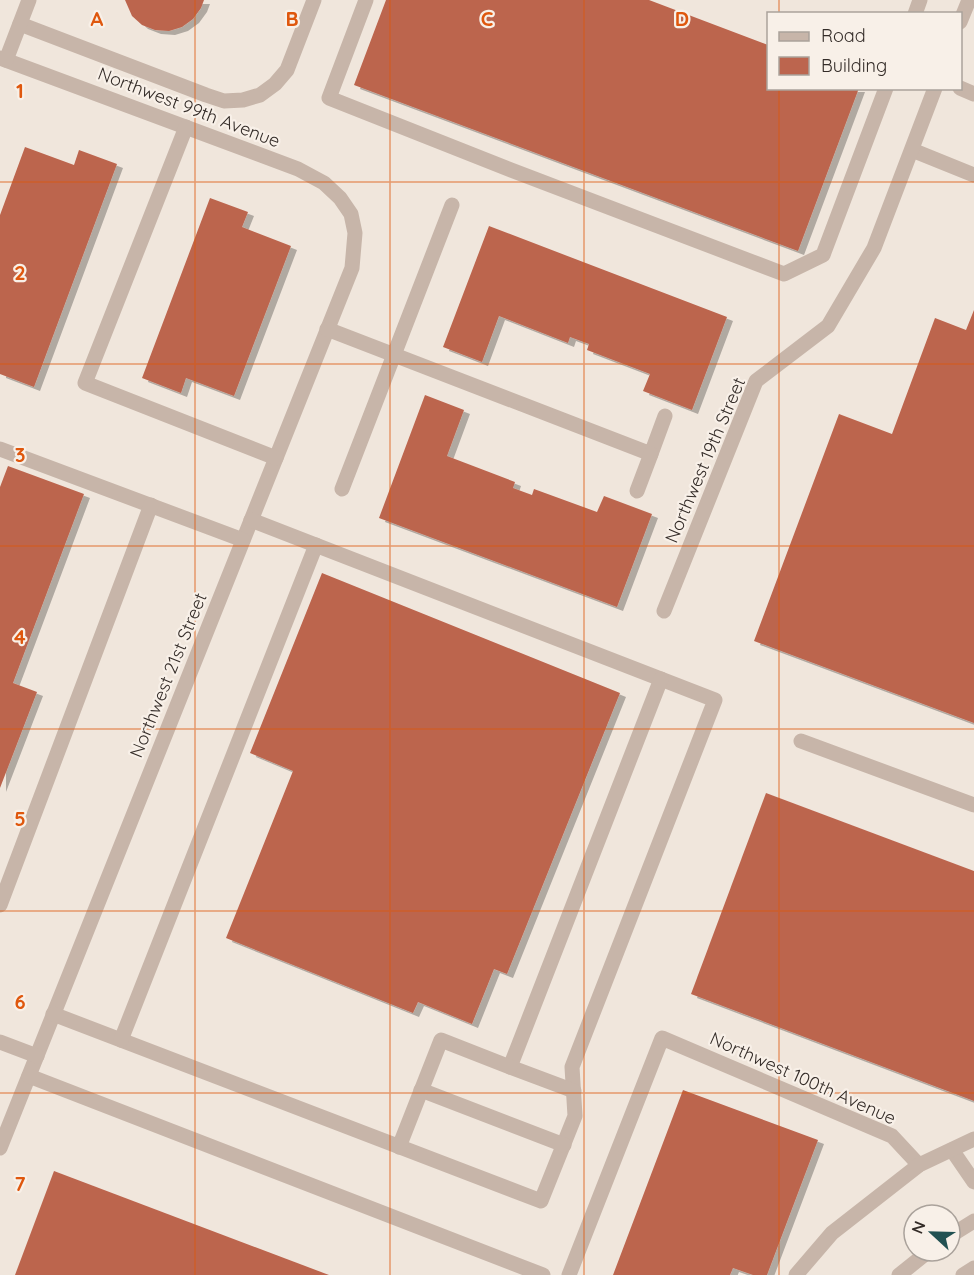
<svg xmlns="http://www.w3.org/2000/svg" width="974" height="1275" font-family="Quicksand,sans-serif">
  <defs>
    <filter id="shadow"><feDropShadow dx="6" dy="4" stdDeviation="0" flood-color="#0004"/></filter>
  </defs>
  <rect width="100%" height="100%" fill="#f0e6dc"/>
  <g fill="#bc654e" filter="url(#shadow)">
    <polygon points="125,0 204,0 201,8 193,19 182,27 169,31 155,30 142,25 132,16"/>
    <polygon points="386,0 649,0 768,45 768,88 859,88 798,251 354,85"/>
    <polygon points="25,147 74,165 79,150 117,164 34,387 0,374 0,215"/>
    <polygon points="210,198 248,212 242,227 291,246 234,396 186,378 181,393 142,378"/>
    <polygon points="489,226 727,317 692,410 643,391 650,374 587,350 589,344 570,337 568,343 499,316 482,362 443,347"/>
    <polygon points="974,310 974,723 754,641 839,414 892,434 935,318 966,330"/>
    <polygon points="425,395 464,410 447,456 515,482 513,488 532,495 534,489 597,512 604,496 652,514 617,607 379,518"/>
    <polygon points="8,466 84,494 13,683 37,692 0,788 0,487"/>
    <polygon points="322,573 620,693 507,974 494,969 472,1024 418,1002 413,1013 226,938 293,771 250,753"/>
    <polygon points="766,793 974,871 974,1101 691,994"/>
    <polygon points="683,1090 818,1140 767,1275 753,1275 733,1268 730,1275 613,1275"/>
    <polygon points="54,1171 329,1275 15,1275"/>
  </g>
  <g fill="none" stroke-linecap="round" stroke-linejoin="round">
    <g stroke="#c7b5a9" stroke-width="15">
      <polyline points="366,0 329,98 511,170 784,274 823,255 886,88"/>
      <polyline points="915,14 920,0"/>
      <polyline points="960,22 969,0"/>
      <polyline points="20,24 206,95 224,101 243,100 260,95 275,84 287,70 314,0"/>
      <polyline points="0,58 298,169 324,183 340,198 351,214 355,233 352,268 0,1148"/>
      <polyline points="6,60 29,0"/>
      <polyline points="960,88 974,94"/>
      <polyline points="186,127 85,383 276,458"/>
      <polyline points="912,150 974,175"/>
      <polyline points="327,329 651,454 665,416"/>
      <polyline points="0,449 243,540"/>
      <polyline points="342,489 452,205"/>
      <polyline points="637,491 651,454"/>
      <polyline points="664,611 756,381 828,326 874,248 935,88"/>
      <polyline points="801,741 974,805"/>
      <polyline points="0,905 151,505"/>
      <polyline points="53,1014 541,1201 575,1116 572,1067 715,700 251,520"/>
      <polyline points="121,1040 316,545"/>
      <polyline points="0,1042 37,1056"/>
      <polyline points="29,1076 543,1275"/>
      <polyline points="421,1090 564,1145"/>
      <polyline points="574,1091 510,1067 661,679"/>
      <polyline points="399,1147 441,1040 510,1067"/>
      <polyline points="952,1150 974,1182"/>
      <polyline points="950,1236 974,1221"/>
      <polyline points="569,1275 662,1038 892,1136 919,1165"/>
      <polyline points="796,1275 832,1233 919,1165 974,1139"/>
      <polyline points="899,1275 929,1251"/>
      <polyline points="963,1275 974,1268"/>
    </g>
  </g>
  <path fill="none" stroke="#df570d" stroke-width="1.5" stroke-opacity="0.55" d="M 195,0 L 195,1275M 390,0 L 390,1275M 584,0 L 584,1275M 779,0 L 779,14M 779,88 L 779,1275M 0,182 L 974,182M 0,364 L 974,364M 0,546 L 974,546M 0,729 L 974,729M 0,911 L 974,911M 0,1093 L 974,1093"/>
  <g text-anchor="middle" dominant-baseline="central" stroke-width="4.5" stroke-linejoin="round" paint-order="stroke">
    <g font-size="18" fill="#342c28" stroke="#f8f0e8">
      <text transform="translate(189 107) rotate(21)">Northwest 99th Avenue</text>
      <text transform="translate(705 460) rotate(-67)">Northwest 19th Street</text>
      <text transform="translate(168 675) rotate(-68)">Northwest 21st Street</text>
      <text transform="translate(803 1078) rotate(24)">Northwest 100th Avenue</text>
    </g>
  </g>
  <g font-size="20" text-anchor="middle" font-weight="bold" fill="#df570d" stroke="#f8f0e8" stroke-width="4.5" stroke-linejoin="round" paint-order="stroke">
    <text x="97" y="26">A</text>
    <text x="292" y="26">B</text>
    <text x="487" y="26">C</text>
    <text x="682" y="26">D</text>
    <text x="20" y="98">1</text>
    <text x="20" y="280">2</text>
    <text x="20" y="462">3</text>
    <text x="20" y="644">4</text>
    <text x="20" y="826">5</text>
    <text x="20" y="1009">6</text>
    <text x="20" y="1191">7</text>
  </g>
  <rect x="767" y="12" width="195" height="78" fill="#f8f0e8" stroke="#aaa29b" stroke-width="1.5"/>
  <rect x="779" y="32" width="30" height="9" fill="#c7b5a9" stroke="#aaa29b" stroke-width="1.5"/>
  <text x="821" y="42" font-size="18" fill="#342c28">Road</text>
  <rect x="779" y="57" width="30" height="18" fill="#bc654e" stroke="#aaa29b" stroke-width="1.5"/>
  <text x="821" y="72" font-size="18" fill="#342c28">Building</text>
  <g transform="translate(932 1233) rotate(292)"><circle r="28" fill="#f8f0e8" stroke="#aaa29b" stroke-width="1.5"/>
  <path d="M0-4.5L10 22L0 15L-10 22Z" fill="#215152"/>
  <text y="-9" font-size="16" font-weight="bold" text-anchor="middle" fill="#342c28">N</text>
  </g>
</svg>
